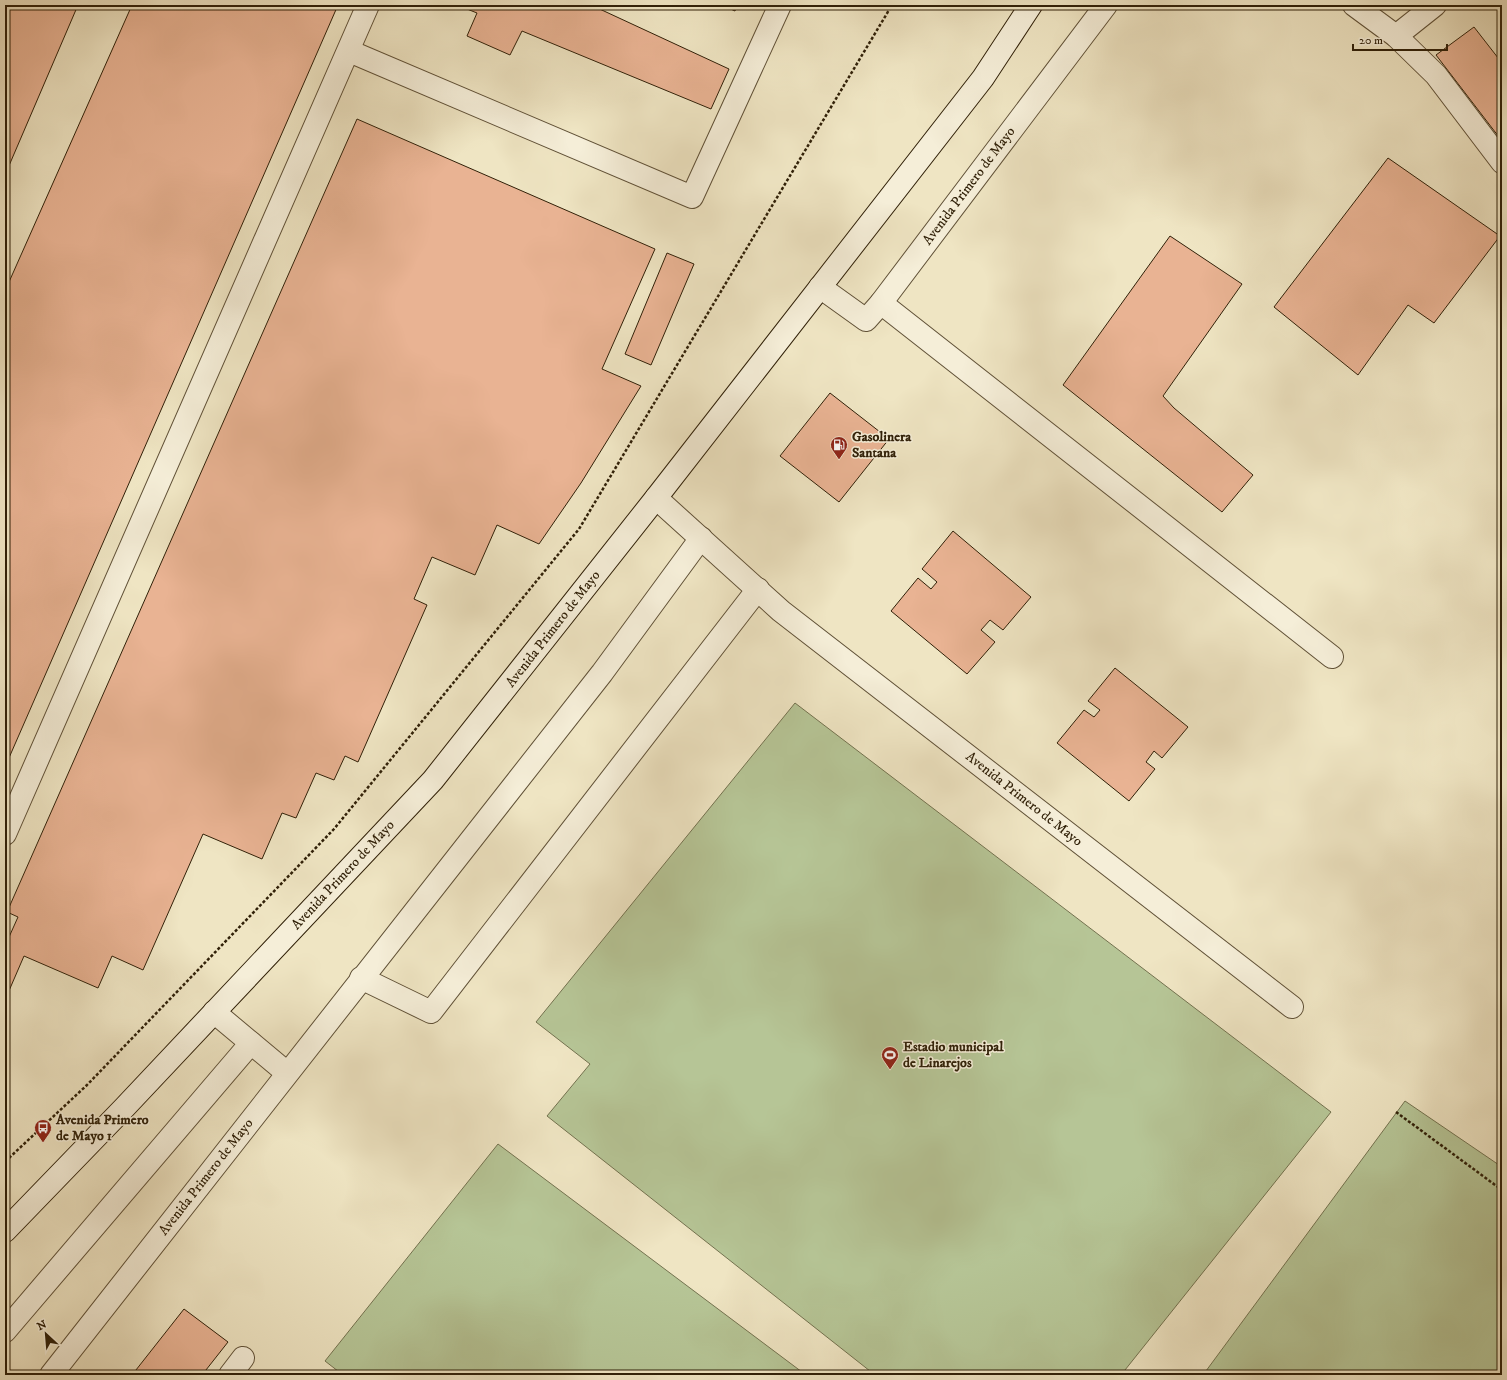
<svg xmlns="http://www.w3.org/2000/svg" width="1507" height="1380" font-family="'IM FELL DW Pica',serif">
  <rect width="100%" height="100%" fill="#efe5c3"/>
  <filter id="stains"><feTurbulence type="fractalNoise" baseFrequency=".005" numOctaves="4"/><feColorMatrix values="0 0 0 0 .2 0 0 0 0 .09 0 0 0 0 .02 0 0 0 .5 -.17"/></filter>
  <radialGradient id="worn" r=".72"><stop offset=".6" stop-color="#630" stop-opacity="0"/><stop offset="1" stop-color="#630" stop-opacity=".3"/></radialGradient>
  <g fill="#b6c596" stroke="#73724f">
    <polygon points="795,703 1331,1112 1121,1375 875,1375 547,1116 590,1064 536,1022"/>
    <polygon points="1405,1101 1502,1167 1502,1375 1203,1375"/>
    <polygon points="498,1144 806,1375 343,1375 325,1361"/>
  </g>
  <g fill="#e9b393" stroke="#302008">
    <polygon points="5,5 78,5 5,175"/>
    <polygon points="132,5 338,5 5,767 5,291"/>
    <polygon points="457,5 591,5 729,69 711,109 522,31 510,55 467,36 477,13"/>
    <polygon points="722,5 737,5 735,11"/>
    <polygon points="1474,27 1502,63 1502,141 1436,55"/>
    <polygon points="357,119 655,249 602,369 641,386 581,483 539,544 497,525 475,575 432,557 414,599 427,605 358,762 345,756 334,780 316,773 296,818 282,813 262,859 203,834 143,970 112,956 98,988 24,956 5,1000 5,946 18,917 7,912"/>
    <polygon points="1388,158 1500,236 1434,323 1408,305 1358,375 1274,307"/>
    <polygon points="1170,236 1242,284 1163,396 1174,408 1253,475 1222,512 1063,385"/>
    <polygon points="667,253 694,264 651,365 625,354"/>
    <polygon points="830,393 889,439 839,502 780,456"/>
    <polygon points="953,531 1031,597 1003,630 990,620 981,630 995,642 967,674 891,611 918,578 931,589 937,582 922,569"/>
    <polygon points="1115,668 1188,727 1162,758 1154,751 1146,762 1155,769 1129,801 1057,743 1084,710 1094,717 1100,710 1088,701"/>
    <polygon points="184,1309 228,1342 202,1375 132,1375"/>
  </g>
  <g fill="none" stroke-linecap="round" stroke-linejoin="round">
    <defs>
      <g id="street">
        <polyline points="1354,5 1396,36 1436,75 1502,162"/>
        <polyline points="1396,36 1435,5"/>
        <polyline points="349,51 692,197 780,5"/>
        <polyline points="820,287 866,320 881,303 1106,5"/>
        <polyline points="881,303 1332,657"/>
        <polyline points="656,498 781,611 1292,1007"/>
        <polyline points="5,834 368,5"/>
        <polyline points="361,978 431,1012 758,589"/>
        <polyline points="214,1012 287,1073"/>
        <polyline points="5,1331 251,1043"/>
        <polyline points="51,1375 602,673 701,538"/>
        <polyline points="230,1375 243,1358"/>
      </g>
      <polyline id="secondary" points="5,1231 124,1108 433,780 656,498 983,78 1031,5"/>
    </defs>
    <use href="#street" stroke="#605137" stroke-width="24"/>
    <use href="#secondary" stroke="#302008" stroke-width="24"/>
    <g stroke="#302008" stroke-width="2.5" stroke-dasharray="3 2" stroke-linecap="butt">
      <polyline points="1396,1112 1502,1190"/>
      <polyline points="9,1158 87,1085 334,829 579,529 892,5"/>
    </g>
    <use href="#street" stroke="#f5eed8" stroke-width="22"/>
    <use href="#secondary" stroke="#f5eed8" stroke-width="22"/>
  </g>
  <defs>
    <symbol id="fuel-pin" viewBox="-11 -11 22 30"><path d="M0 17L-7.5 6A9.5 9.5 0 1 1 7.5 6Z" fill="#8f2418" stroke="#f5eed8"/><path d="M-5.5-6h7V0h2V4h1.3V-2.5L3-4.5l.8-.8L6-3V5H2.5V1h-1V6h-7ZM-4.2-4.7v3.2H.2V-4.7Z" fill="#fff"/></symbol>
    <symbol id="stadium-pin" viewBox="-11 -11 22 30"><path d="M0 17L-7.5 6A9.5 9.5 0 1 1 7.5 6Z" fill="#8f2418" stroke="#f5eed8"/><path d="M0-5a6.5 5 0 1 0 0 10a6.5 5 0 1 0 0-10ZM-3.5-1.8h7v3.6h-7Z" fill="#fff"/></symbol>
    <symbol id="bus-pin" viewBox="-11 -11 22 30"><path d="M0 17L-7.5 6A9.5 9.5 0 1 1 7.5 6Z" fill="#8f2418" stroke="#f5eed8"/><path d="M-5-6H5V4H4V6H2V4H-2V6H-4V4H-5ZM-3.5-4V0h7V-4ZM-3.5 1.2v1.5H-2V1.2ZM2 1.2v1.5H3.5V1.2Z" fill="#fff"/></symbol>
  </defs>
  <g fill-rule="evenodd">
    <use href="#fuel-pin" x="829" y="435" width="20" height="27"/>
    <use href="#stadium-pin" x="880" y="1045" width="20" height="27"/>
    <use href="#bus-pin" x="33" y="1118" width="20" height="27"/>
  </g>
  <g text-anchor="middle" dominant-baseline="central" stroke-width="3" stroke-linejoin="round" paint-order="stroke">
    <g font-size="14" fill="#302008" stroke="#f5eed8">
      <text transform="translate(969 186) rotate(-53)">Avenida Primero de Mayo</text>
      <text transform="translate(553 629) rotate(-52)">Avenida Primero de Mayo</text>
      <text transform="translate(1024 799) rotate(38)">Avenida Primero de Mayo</text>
      <text transform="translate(343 875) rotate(-47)">Avenida Primero de Mayo</text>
      <text transform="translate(206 1177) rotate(-52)">Avenida Primero de Mayo</text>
    </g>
    <g font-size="14" font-weight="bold" fill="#302008" stroke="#f5eed8" text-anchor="start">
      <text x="852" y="437">Gasolinera<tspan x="852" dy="16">Santana</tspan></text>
      <text x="903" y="1047">Estadio municipal<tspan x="903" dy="16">de Linarejos</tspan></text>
      <text x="56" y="1120">Avenida Primero<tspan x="56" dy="16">de Mayo 1</tspan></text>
    </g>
  </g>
  <rect width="1507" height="1380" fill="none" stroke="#efe5c3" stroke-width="20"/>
  <rect x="6" y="6" width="1495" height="1368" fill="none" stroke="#302008" stroke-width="2"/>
  <rect x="10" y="10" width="1487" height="1360" fill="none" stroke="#302008"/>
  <g transform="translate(46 1334) rotate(334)" stroke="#f5eed8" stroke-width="3" paint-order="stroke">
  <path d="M0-3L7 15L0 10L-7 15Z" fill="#302008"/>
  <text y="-6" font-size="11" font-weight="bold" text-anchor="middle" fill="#302008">N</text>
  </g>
  <path d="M1353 44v6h94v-6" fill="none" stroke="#302008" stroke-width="2"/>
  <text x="1359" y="44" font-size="12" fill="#302008" stroke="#f5eed8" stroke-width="3" paint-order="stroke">20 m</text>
  <rect width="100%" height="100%" filter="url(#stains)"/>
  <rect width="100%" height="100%" fill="url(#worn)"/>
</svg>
